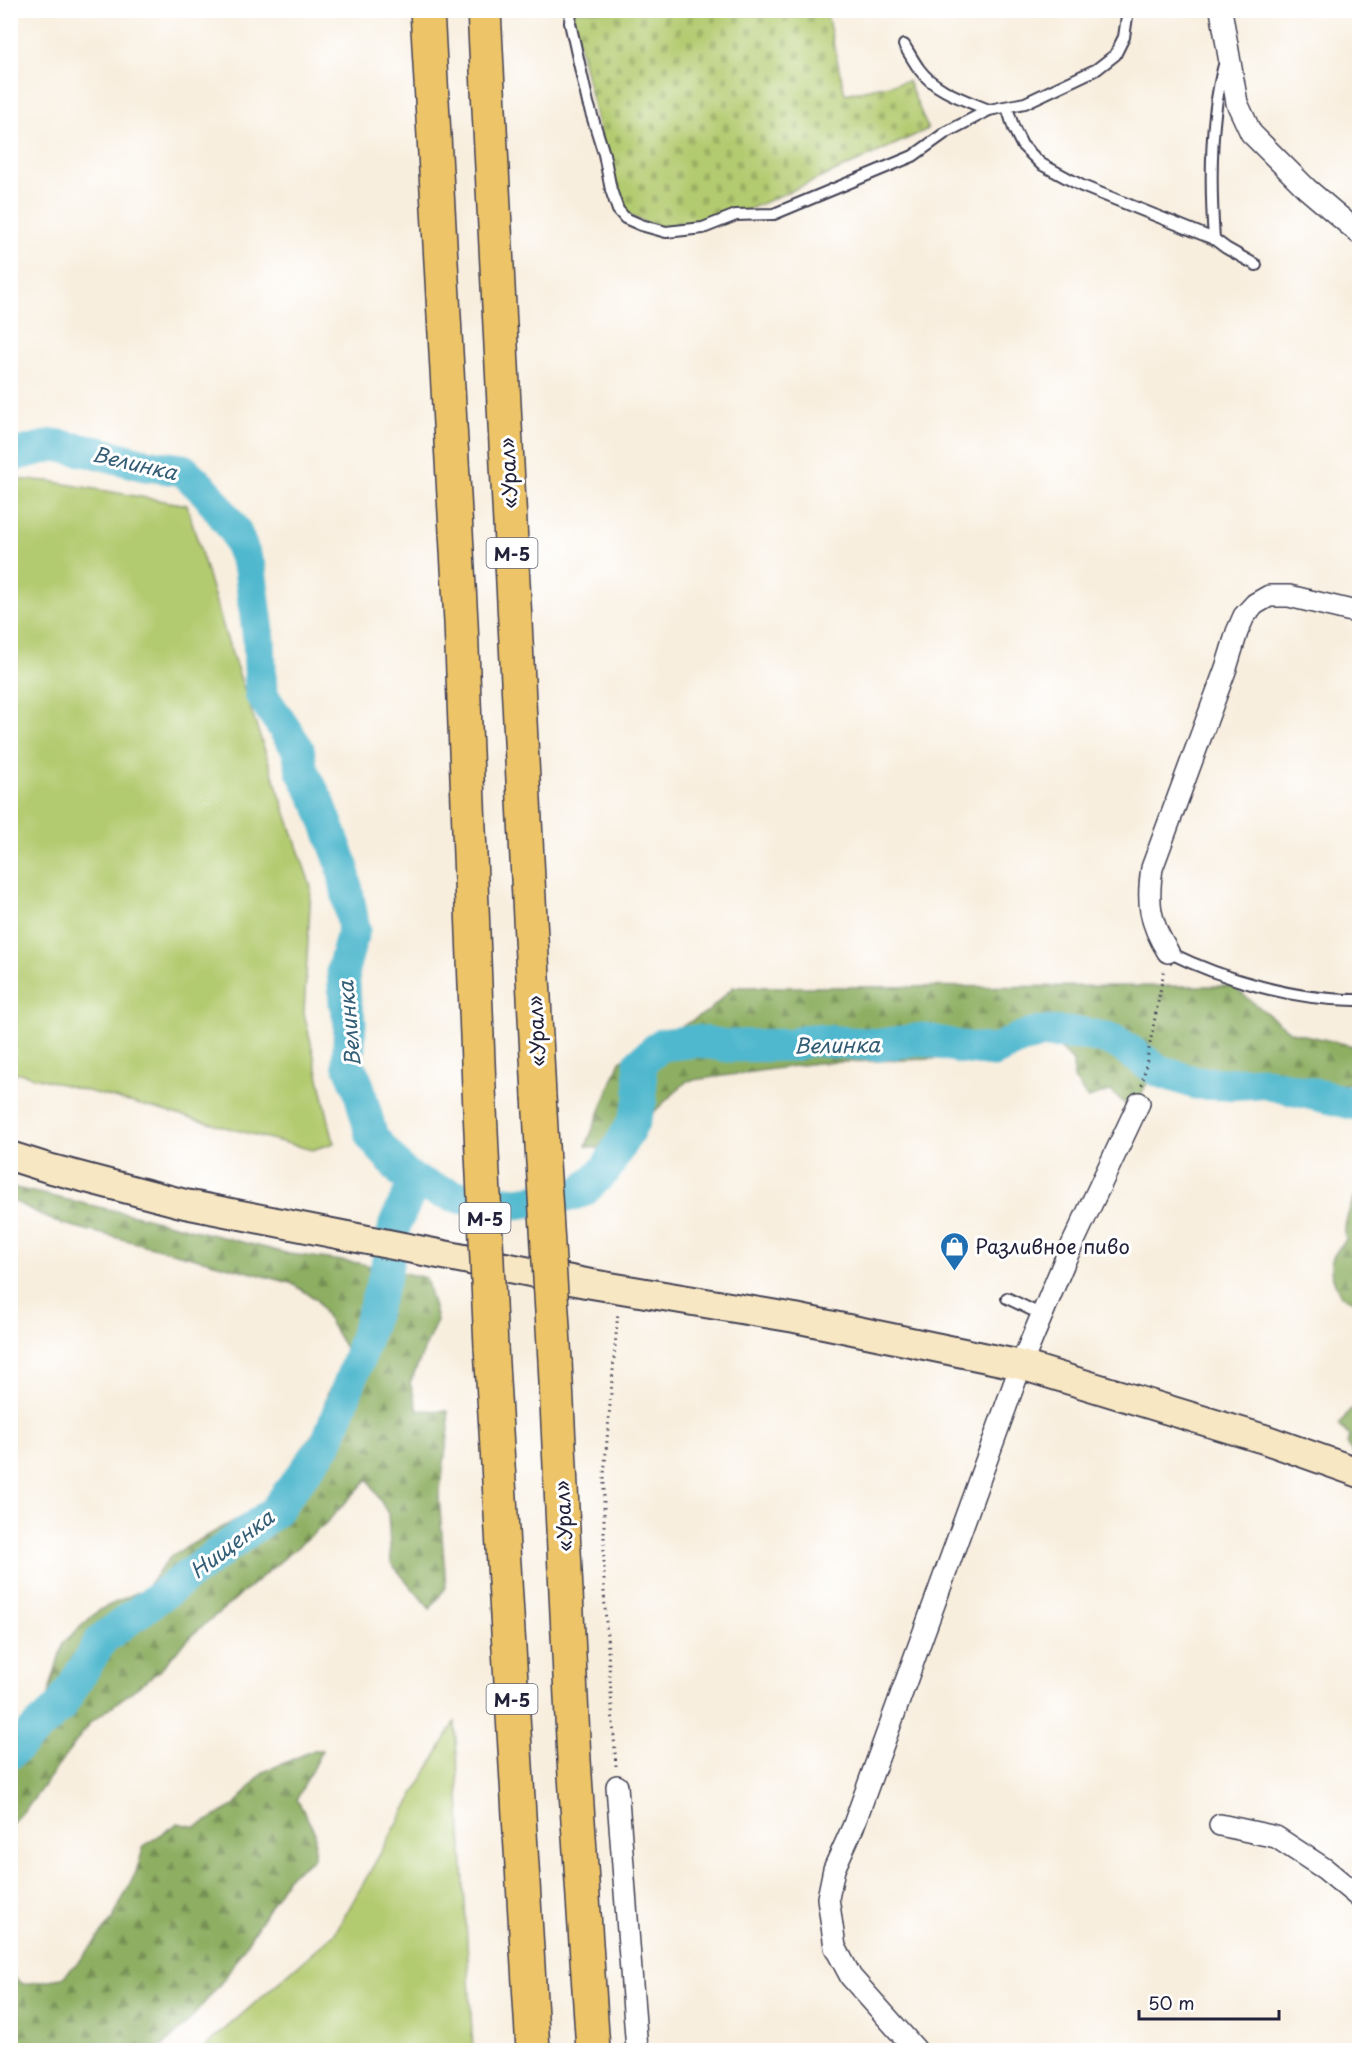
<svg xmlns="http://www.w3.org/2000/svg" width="1370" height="2061" font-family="'Playpen Sans',sans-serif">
  <defs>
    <pattern id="forest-firs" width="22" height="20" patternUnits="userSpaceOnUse" patternTransform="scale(1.5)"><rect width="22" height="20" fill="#8eaf62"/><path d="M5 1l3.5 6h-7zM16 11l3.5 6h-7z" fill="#748e52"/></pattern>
    <pattern id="cemetery-stones" width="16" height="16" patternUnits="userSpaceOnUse" patternTransform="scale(1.5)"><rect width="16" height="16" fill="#b3cb70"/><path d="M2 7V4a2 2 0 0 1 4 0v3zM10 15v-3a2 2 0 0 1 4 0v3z" fill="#9aae62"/></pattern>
  </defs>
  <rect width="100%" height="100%" fill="#fff"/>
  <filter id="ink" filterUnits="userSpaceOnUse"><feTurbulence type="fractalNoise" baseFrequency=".0167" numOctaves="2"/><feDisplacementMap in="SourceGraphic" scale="12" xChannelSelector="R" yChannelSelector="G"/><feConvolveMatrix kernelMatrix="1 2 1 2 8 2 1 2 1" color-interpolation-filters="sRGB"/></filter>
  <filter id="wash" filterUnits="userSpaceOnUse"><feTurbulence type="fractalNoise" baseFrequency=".008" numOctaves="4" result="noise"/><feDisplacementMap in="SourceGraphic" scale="24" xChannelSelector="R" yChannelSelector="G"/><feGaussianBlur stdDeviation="1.35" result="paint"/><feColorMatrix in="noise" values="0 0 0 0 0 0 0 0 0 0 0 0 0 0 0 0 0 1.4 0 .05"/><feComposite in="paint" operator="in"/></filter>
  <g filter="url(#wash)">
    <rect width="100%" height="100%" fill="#f8eede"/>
    <g fill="#b3cb70" stroke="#6a7656" stroke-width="1.5">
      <polygon points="11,479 48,481 187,505 226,636 311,887 304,1013 334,1143 312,1150 11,1071"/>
      <polygon points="455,1722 473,2050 201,2050 335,1933"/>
    </g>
    <g fill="url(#forest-firs)" stroke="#58684e" stroke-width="1.5">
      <polygon points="1232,986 1291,1032 1359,1047 1359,1082 1268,1094 1148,1081 1133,1111 1111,1091 1087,1098 1074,1078 1073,1061 1058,1046 956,1058 816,1063 687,1081 654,1112 627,1155 586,1146 620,1061 709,1011 733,987"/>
      <polygon points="11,1187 138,1216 290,1254 358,1263 426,1278 437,1320 410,1383 418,1410 448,1411 449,1429 439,1497 446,1587 430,1609 391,1563 388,1514 368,1479 325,1524 192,1635 158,1672 90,1723 30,1804 11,1825 11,1736 44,1709 63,1643 99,1610 145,1589 172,1555 256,1509 272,1491 318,1427 328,1392 340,1371 345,1348 316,1299 291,1283 56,1222 11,1200"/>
      <path d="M 1359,1187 L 1360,1298 L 1355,1301 L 1341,1296 C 1328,1271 1325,1261 1346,1240 C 1341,1223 1353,1203 1359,1187 Z"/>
      <polygon points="1359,1408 1360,1408 1359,1455 1353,1453 1347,1444 1349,1436 1339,1425 1349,1411"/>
      <polygon points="314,1750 322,1750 297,1799 315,1833 314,1858 288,1877 225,1978 185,2026 158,2050 11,2050 11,1975 23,1984 62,1978 83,1957 112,1920 136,1872 144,1846 178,1823 196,1827 234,1806 263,1772"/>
    </g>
    <polygon fill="url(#cemetery-stones)" stroke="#6a7656" stroke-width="1.5" points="571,11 826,11 845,94 908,81 928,129 850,165 736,215 666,232 618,210"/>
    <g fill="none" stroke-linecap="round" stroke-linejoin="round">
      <g stroke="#50b8ce" stroke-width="33">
        <polyline points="10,456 54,445 99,453 145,465 183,470 207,493 235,531 250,569 259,640 261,694 298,749 302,771 319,803 342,864 354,929 343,969 345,1003 350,1022 348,1063 358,1086 372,1137 402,1172 415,1181 438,1191 459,1197 516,1203 567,1196 583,1191 606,1169 634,1121 641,1099 640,1063 661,1045 697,1041 728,1046 792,1045 810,1040 880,1045 922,1039 960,1047 994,1051 1021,1038 1044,1032 1086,1034 1115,1041 1159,1071 1196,1083 1226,1084 1261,1082 1360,1105"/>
        <polyline points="10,1753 60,1707 102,1639 274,1512 327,1442 357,1363 385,1275 395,1224 415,1181"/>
      </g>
    </g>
  </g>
  <g filter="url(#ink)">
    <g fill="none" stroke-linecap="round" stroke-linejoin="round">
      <defs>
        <g id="lane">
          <polyline points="571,10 570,23 588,103 604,154 611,190 618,210 625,218 641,225 666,232 703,228 736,215 774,214 913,156 945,133 989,110 1025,103 1097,69 1115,55 1124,37 1128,10"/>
          <path d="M 904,45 C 909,53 914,62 919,69 C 935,91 965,100 989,110"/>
          <path d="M 1225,61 C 1210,115 1210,183 1214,239 L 1226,248 L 1256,265"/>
          <polyline points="1007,107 1014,129 1022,145 1041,164 1082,186 1214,239"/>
          <path d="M 1168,952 C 1225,980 1296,1001 1360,1000"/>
          <polyline points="1007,1298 1042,1315"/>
        </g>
        <g id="street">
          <polyline points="1221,10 1237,103 1251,133 1307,189 1360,234"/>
          <path d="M 1168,952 C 1149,922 1147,902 1152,868 L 1226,668 L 1237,632 L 1244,616 L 1255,604 L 1269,596 L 1289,596 L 1360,613"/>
          <polyline points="617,1786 637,2050"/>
          <polyline points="1220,1825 1276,1837 1325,1869 1360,1898"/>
          <polyline points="916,2050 851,1977 835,1947 828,1898 834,1869 853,1827 1021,1365 1065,1260 1139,1103"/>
        </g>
        <polyline id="secondary" points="10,1156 48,1168 185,1204 586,1283 795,1318 1021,1365 1264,1439 1360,1473"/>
        <g id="highway">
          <polyline points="427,10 461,622 479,1088"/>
          <polyline points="484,10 539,1096"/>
          <polyline points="491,1347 533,2050"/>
          <polyline points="555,1361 574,1760 593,2050"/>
        </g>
      </defs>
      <use href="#lane" stroke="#424153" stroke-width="14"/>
      <use href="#street" stroke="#424153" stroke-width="24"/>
      <use href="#secondary" stroke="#424153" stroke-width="32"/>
      <use href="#highway" stroke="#424153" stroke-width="36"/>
      <g stroke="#424153" stroke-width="3" stroke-dasharray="1.5 4.5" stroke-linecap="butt">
        <polyline points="1142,1085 1164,971"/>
        <polyline points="616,1766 604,1593 604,1475 618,1312"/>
      </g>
      <use href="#lane" stroke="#fff" stroke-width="10"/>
      <use href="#street" stroke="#fff" stroke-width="21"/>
      <use href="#secondary" stroke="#f8e7c3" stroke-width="28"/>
      <use href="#highway" stroke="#eec469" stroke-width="33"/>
      <defs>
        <g id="highway-bridge">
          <polyline points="479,1088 491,1347"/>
          <polyline points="539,1096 555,1361"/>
        </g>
      </defs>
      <use href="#highway-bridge" stroke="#424153" stroke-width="36" stroke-linecap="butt"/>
      <use href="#highway-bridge" stroke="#eec469" stroke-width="33"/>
    </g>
  </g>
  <defs>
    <symbol id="shop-pin" viewBox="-11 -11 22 30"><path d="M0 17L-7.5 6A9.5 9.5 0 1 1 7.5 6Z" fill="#1f6fb2" stroke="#fff"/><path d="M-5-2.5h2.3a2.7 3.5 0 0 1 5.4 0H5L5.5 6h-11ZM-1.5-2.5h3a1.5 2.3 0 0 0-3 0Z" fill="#fff"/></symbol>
  </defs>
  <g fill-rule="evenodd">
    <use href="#shop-pin" x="938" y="1230" width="33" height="45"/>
  </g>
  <g text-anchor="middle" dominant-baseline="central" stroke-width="6" stroke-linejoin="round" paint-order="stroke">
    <g fill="#fff" stroke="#646476" stroke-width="1.5">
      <rect x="486.5" y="538" width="51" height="30" rx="4.5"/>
      <rect x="459.5" y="1203" width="51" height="30" rx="4.5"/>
      <rect x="486.5" y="1684" width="51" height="30" rx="4.5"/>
    </g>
    <g font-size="18" font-weight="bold" fill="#22223b">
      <text x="512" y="553">М-5</text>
      <text x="485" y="1218">М-5</text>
      <text x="512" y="1699">М-5</text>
    </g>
    <g font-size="20" fill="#22223b" stroke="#fff">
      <text transform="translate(508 473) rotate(-93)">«Урал»</text>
      <text transform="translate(536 1031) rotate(-93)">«Урал»</text>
      <text transform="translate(563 1516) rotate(-93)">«Урал»</text>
    </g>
    <g font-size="20" fill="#22223b" stroke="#fff" text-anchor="start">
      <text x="975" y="1246">Разливное пиво</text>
    </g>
    <g font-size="21" font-style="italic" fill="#345e76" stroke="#fff">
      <text transform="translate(135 462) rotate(13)">Велинка</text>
      <text transform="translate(348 1024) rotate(-95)">Велинка</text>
      <text transform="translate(837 1044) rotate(-1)">Велинка</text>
      <text transform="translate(231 1543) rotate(-37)">Нищенка</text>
    </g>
  </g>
  <rect width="1370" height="2061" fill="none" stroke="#fff" stroke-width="36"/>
  <path d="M1139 2010v9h140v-9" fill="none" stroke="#22223b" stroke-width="3"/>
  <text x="1148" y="2010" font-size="18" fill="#22223b" stroke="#ffffff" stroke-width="4.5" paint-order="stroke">50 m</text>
</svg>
